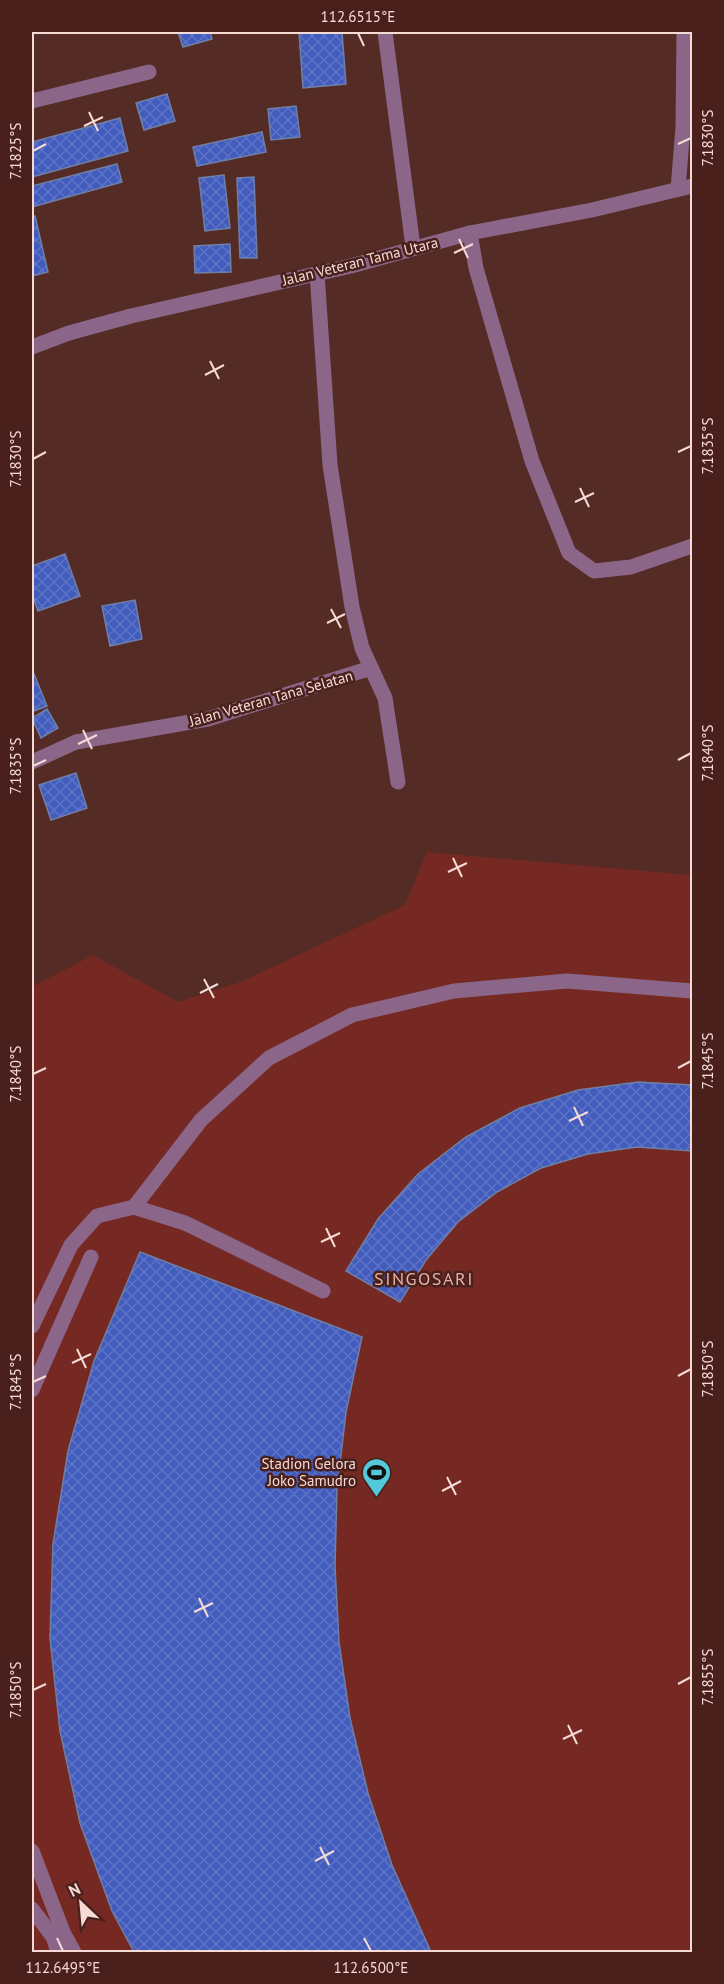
<svg xmlns="http://www.w3.org/2000/svg" width="724" height="1984" font-family="'PT Sans',sans-serif">
  <defs>
    <pattern id="building-cross-hatch" width="8" height="8" patternUnits="userSpaceOnUse" patternTransform="scale(1.5)"><rect width="8" height="8" fill="#415cbd"/><path d="M0 0l8 8M0 8l8-8" fill="none" stroke="#5d73c5"/></pattern>
  </defs>
  <rect width="100%" height="100%" fill="#552b25"/>
  <polygon fill="#752922" points="427,852 692,875 692,1952 32,1952 32,987 93,955 178,1002 243,981 405,905"/>
  <g fill="url(#building-cross-hatch)" stroke="#707fa7" stroke-width="1.5">
    <polygon points="178,32 210,32 212,39 183,47"/>
    <polygon points="299,32 342,32 346,84 303,88"/>
    <polygon points="167,94 175,121 144,130 136,103"/>
    <polygon points="296,106 300,137 271,140 268,109"/>
    <polygon points="120,118 128,151 32,177 32,142"/>
    <polygon points="262,132 266,152 197,166 193,147"/>
    <polygon points="117,164 122,182 32,207 32,186"/>
    <polygon points="224,175 230,228 205,231 199,178"/>
    <polygon points="254,177 257,258 240,258 237,178"/>
    <polygon points="35,216 48,272 32,276 32,217"/>
    <polygon points="230,244 231,272 195,273 194,246"/>
    <polygon points="65,554 80,596 38,611 32,594 32,566"/>
    <polygon points="135,600 142,639 110,646 102,606"/>
    <polygon points="32,669 47,706 32,712"/>
    <polygon points="47,709 58,728 41,738 32,718"/>
    <polygon points="76,773 87,808 51,820 39,785"/>
    <polygon points="638,1082 692,1085 692,1151 637,1147 588,1154 541,1168 497,1192 458,1222 426,1260 400,1302 346,1271 378,1219 418,1174 466,1137 520,1108 578,1090"/>
    <polygon points="140,1252 362,1337 346,1412 337,1489 335,1566 339,1642 350,1718 368,1793 392,1865 431,1952 134,1952 112,1911 80,1823 60,1731 50,1638 53,1544 68,1451 94,1361"/>
  </g>
  <g fill="none" stroke-linecap="round" stroke-linejoin="round">
    <g stroke="#8c6689" stroke-width="15">
      <polyline points="385,32 413,247"/>
      <polyline points="32,101 149,72"/>
      <polyline points="678,189 683,127 684,32"/>
      <polyline points="470,233 476,268 532,461 569,553 594,571 631,567 692,546"/>
      <polyline points="317,273 330,465 352,607 362,648 385,698 398,782"/>
      <polyline points="32,347 69,333 131,316 351,266 470,233 592,210 692,186"/>
      <polyline points="32,762 76,742 208,719 371,668"/>
      <polyline points="134,1207 201,1120 269,1058 352,1015 454,991 567,981 692,991"/>
      <polyline points="32,1326 71,1245 97,1216 134,1207 185,1223 323,1291"/>
      <polyline points="32,1390 91,1257"/>
      <polyline points="32,1851 63,1932 74,1952"/>
      <polyline points="32,1909 53,1937 58,1952"/>
    </g>
  </g>
  <path fill="none" stroke="#f6dad6" stroke-width="2" d="M 358,33 L 364,46M 89,112 L 98,131M 84,126 L 103,117M 678,144 L 691,138M 33,151 L 46,144M 459,239 L 468,258M 454,253 L 473,244M 210,361 L 219,379M 205,375 L 224,365M 678,452 L 691,446M 33,459 L 46,452M 580,488 L 589,507M 575,502 L 594,493M 331,609 L 341,628M 327,623 L 345,614M 83,730 L 92,749M 78,744 L 97,735M 678,760 L 691,753M 33,766 L 46,760M 453,858 L 462,877M 448,872 L 467,863M 204,979 L 214,998M 200,993 L 218,984M 678,1068 L 691,1061M 33,1074 L 46,1068M 574,1107 L 583,1126M 569,1121 L 588,1112M 326,1228 L 335,1247M 321,1242 L 340,1233M 77,1349 L 86,1368M 72,1363 L 91,1354M 678,1376 L 691,1369M 33,1382 L 46,1376M 447,1477 L 456,1495M 442,1491 L 461,1481M 199,1598 L 208,1617M 194,1612 L 213,1603M 678,1684 L 691,1677M 33,1690 L 46,1684M 568,1725 L 577,1744M 563,1739 L 582,1730M 320,1847 L 329,1865M 315,1861 L 334,1851M 57,1938 L 63,1951M 364,1938 L 371,1951"/>
  <defs>
    <symbol id="stadium-pin" viewBox="-11 -11 22 30"><path d="M0 17L-7.5 6A9.5 9.5 0 1 1 7.5 6Z" fill="#53cadc" stroke="#49201c"/><path d="M0-5a6.5 5 0 1 0 0 10a6.5 5 0 1 0 0-10ZM-3.5-1.8h7v3.6h-7Z" fill="#111"/></symbol>
  </defs>
  <g fill-rule="evenodd">
    <use href="#stadium-pin" x="360" y="1456" width="33" height="45"/>
  </g>
  <g text-anchor="middle" dominant-baseline="central" stroke-width="5" stroke-linejoin="round" paint-order="stroke">
    <g font-size="15" fill="#f6dad6" stroke="#49201c">
      <text transform="translate(360 261) rotate(-14)">Jalan Veteran Tama Utara</text>
      <text transform="translate(271 698) rotate(-16)">Jalan Veteran Tana Selatan</text>
    </g>
    <g font-size="15" fill="#f6dad6" stroke="#49201c" text-anchor="end">
      <text x="356" y="1463">Stadion Gelora<tspan x="356" dy="17">Joko Samudro</tspan></text>
    </g>
    <g font-size="18" letter-spacing="1.5" fill="#e5b0a8" stroke="#49201c">
      <text x="424" y="1278">SINGOSARI</text>
    </g>
  </g>
  <rect width="724" height="1984" fill="none" stroke="#49201c" stroke-width="66"/>
  <g transform="translate(81 1903) rotate(334)" stroke="#49201c" stroke-width="4.5" paint-order="stroke">
  <path d="M0-4.5L10 22L0 15L-10 22Z" fill="#f6dad6"/>
  <text y="-9" font-size="16" font-weight="bold" text-anchor="middle" fill="#f6dad6">N</text>
  </g>
  <rect x="33" y="33" width="658" height="1918" fill="none" stroke="#f6dad6" stroke-width="2"/>
  <g font-size="15" text-anchor="middle" fill="#f6dad6">
    <text x="358" y="22">112.6515°E</text>
    <text transform="translate(708 138) rotate(-90)" y="5">7.1830°S</text>
    <text transform="translate(16 151) rotate(-90)" y="5">7.1825°S</text>
    <text transform="translate(708 446) rotate(-90)" y="5">7.1835°S</text>
    <text transform="translate(16 459) rotate(-90)" y="5">7.1830°S</text>
    <text transform="translate(708 753) rotate(-90)" y="5">7.1840°S</text>
    <text transform="translate(16 766) rotate(-90)" y="5">7.1835°S</text>
    <text transform="translate(708 1061) rotate(-90)" y="5">7.1845°S</text>
    <text transform="translate(16 1074) rotate(-90)" y="5">7.1840°S</text>
    <text transform="translate(708 1369) rotate(-90)" y="5">7.1850°S</text>
    <text transform="translate(16 1382) rotate(-90)" y="5">7.1845°S</text>
    <text transform="translate(708 1677) rotate(-90)" y="5">7.1855°S</text>
    <text transform="translate(16 1690) rotate(-90)" y="5">7.1850°S</text>
    <text x="63" y="1973">112.6495°E</text>
    <text x="371" y="1973">112.6500°E</text>
  </g>
</svg>
